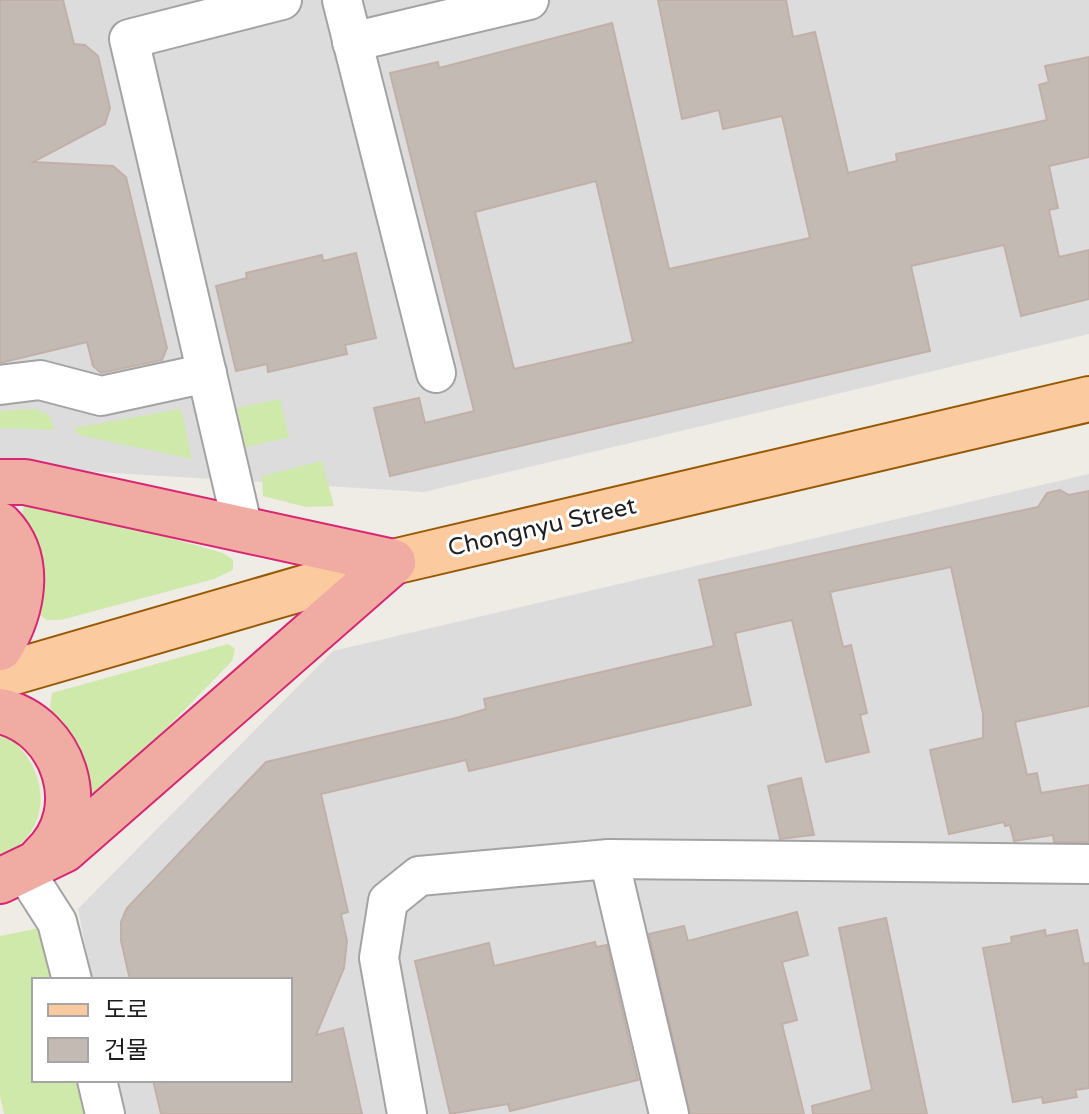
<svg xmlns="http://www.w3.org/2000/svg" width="1089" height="1114" font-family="'Varela Round','Noto Sans KR',sans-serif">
  <rect width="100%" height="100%" fill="#efebe5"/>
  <g fill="#dddcdc">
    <polygon points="0,0 1089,0 1089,334 424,492 0,466"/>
    <polygon points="1089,474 1089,1114 120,1114 113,1080 290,1080 290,980 92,980 78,909 333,651"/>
  </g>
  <g fill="#cfe9ab">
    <polygon points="280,399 289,437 246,447 237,408"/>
    <polygon points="34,409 49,415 55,430 0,428 0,411"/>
    <polygon points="181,409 192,459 79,435 74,428"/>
    <polygon points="322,461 334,506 306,507 263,496 262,476"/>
    <polygon points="32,504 81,513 223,553 233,560 233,570 214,579 61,620 47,620 40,615 41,576 20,517 24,507"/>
    <polygon points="228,644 235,649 232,661 104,792 89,792 69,736 50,707 52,693"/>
    <path d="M 0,729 C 49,764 59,827 0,859 Z"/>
    <polygon points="44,927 56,980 34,980 34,1080 80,1080 88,1114 4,1114 0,1096 0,936"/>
  </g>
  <g fill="#c4bab4" stroke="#c1b0a7" stroke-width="2" fill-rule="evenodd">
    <polygon points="0,0 63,0 74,44 85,45 98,56 110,108 105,124 33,162 113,166 126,177 167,348 162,360 101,373 93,366 87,342 0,363"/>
    <path d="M 658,0 L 786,0 L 793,37 L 815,32 L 848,173 L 897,161 L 896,154 L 1047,120 L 1039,85 L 1049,82 L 1045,66 L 1089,57 L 1089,157 L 1049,166 L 1058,208 L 1049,210 L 1059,257 L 1089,250 L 1089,299 L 1021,316 L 1004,245 L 911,266 L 930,351 L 390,476 L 374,408 L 419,398 L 425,423 L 474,411 L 390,73 L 438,62 L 439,68 L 612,23 L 669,269 L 810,238 L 782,116 L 723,129 L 719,110 L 682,119 ZM 596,181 L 633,342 L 514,369 L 475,212 Z"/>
    <polygon points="356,253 376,338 345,345 347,354 268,372 267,364 236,371 216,286 247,278 246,273 322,255 323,261"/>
    <polygon points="1060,490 1069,495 1089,491 1089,706 1015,722 1027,775 1037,773 1041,793 1089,785 1089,842 1054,842 1053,835 1014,841 1010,825 1005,826 1004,822 949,834 930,750 983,738 983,714 951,567 830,592 843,647 851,645 867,713 860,715 869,752 826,762 792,620 735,633 751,705 469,771 466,760 321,794 348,912 341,914 347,941 344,968 316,1035 343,1028 362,1114 161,1114 153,1080 290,1080 290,980 130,980 121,941 121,922 127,908 266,762 456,718 486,709 484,699 714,646 699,580 1038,507 1047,493"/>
    <polygon points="801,778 814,835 780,839 768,786"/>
    <polygon points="797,912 808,955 782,962 797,1020 782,1024 804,1114 690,1114 649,934 684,926 688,941"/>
    <polygon points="886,918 927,1114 813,1114 812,1106 872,1090 839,928"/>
    <polygon points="1045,930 1046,936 1077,930 1084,964 1089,963 1089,1088 1075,1090 1077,1097 1043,1103 1042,1097 1013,1102 983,948 1012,943 1011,937"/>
    <polygon points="595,942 596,947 607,945 638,1080 510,1111 508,1104 450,1114 415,961 489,943 494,966"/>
  </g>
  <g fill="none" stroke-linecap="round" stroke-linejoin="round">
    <defs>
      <g id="minor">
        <polyline points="342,0 436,373"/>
        <polyline points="352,42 529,0"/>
        <polyline points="0,385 40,380 101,396 207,373"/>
        <polyline points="243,529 129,39 282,0"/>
        <polyline points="609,859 669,1114"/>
        <polyline points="25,872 57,922 72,980"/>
        <polyline points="97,1080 105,1114"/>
        <polyline points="407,1114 379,958 388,901 419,876 609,859 1089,864"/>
      </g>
      <polyline id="primary" points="0,676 393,562 1089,399"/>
      <g id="trunk">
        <polyline points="0,482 25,482 393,562"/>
        <path d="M 0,525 C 34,560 22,612 0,648"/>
        <path d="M 0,711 C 64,725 93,811 42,857"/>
        <polyline points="0,881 64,850 393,562"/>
      </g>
    </defs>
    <use href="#minor" stroke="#a3a3a3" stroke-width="42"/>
    <use href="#primary" stroke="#975802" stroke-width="48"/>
    <use href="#trunk" stroke="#d92674" stroke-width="48"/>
    <use href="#minor" stroke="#fff" stroke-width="38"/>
    <use href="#primary" stroke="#fbca9f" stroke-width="44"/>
    <use href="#trunk" stroke="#f0aca2" stroke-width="44"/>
  </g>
  <g text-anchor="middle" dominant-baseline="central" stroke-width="6" stroke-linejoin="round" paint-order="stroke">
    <g font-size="24" fill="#1f1f1f" stroke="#fff">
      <text transform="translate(542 527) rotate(-13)">Chongnyu Street</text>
    </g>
  </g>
  <rect x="32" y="978" width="260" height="104" fill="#ffffff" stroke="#a5a5a5" stroke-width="2"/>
  <rect x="48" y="1004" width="40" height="12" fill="#fbca9f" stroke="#a5a5a5" stroke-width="2"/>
  <text x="104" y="1018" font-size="24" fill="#1f1f1f">도로</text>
  <rect x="48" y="1038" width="40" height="24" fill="#c4bab4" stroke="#a5a5a5" stroke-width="2"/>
  <text x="104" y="1058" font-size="24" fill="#1f1f1f">건물</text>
</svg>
